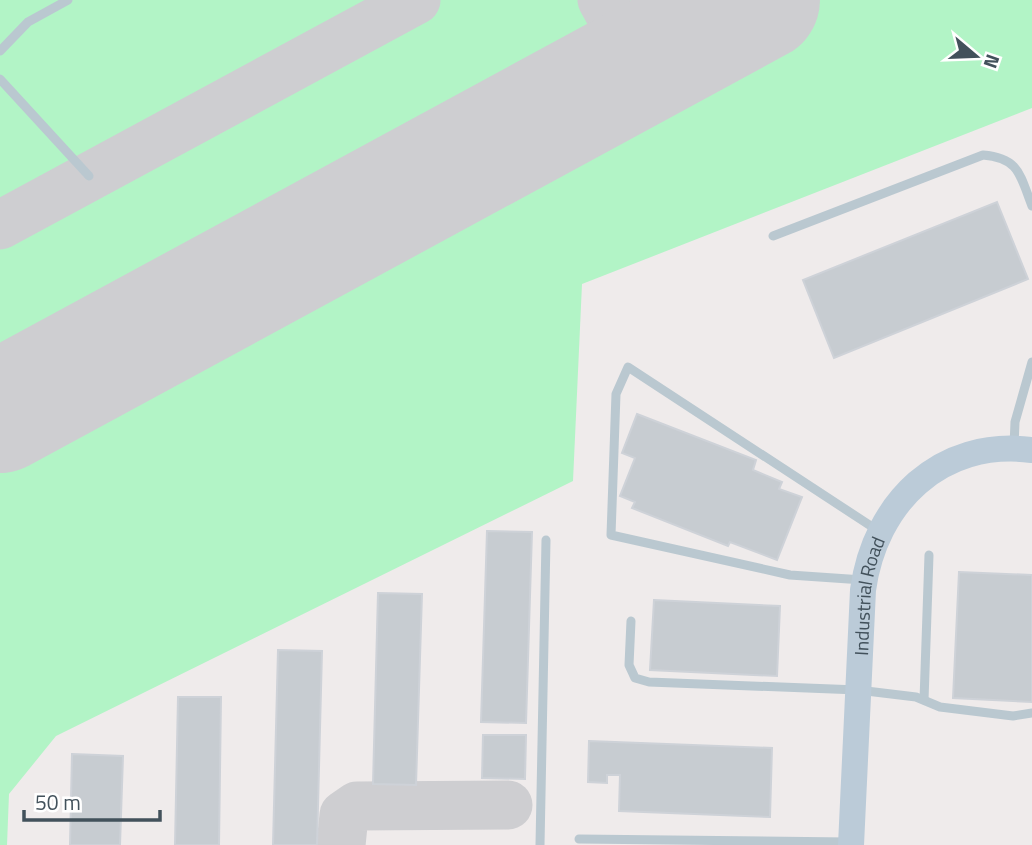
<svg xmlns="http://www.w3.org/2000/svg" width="1032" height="845" font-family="'Titillium Web',sans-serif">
  <rect width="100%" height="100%" fill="#efebeb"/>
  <polygon fill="#b2f4c6" points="0,0 1032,0 1032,108 582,284 573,481 56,736 9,794 7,845 0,845"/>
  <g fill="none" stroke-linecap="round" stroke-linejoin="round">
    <g stroke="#ceced1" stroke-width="49">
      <polyline points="602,0 638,65"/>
      <polyline points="0,225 416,0"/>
      <polyline points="341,845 344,815 357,806 508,805"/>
    </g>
    <polyline stroke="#ceced1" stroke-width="122" points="0,412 759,0"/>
  </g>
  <g fill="#c7ccd1" stroke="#ced2d8" stroke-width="2">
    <polygon points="997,202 1028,279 834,358 803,280"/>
    <polygon points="637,414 756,460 753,470 782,482 779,489 802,497 777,560 730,542 728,546 632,508 635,502 620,496 635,458 622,453"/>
    <polygon points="487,531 532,532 526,723 481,722"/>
    <polygon points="959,572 1032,575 1032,702 953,698"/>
    <polygon points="378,593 422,594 416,785 373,784"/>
    <polygon points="654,600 780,606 777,676 650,670"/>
    <polygon points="278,650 322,651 317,845 273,845"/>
    <polygon points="178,697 221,697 219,845 175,845"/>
    <polygon points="483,735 526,735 525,779 482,778"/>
    <polygon points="589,741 772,748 770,817 619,811 620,775 607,775 607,783 588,782"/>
    <polygon points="72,754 123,756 120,845 70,845"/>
  </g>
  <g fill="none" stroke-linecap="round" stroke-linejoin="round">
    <g stroke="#bac8d0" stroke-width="9">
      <polyline points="0,51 28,22 68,0"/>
      <polyline points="0,79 89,176"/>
      <path d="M 773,236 L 983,155 C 1020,158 1020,176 1032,206"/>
      <polyline points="1014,446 1015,422 1032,362"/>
      <polyline points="863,580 790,575 611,535 616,394 628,367 877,530"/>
      <polyline points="631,621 629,665 635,678 649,682 858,690 916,697 940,707 1013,716 1032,713"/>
      <polyline points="924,700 929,555"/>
      <polyline points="579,839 849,842"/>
      <polyline points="540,845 546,540"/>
    </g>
    <path stroke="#bbcbd8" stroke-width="26" id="s1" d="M 851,845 L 863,590 C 875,503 940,438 1032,450"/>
  </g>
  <g text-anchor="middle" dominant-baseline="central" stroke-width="5" stroke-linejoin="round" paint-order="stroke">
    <g font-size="19" fill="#42515b" stroke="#fff">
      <text stroke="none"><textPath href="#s1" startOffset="250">Industrial Road</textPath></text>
    </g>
  </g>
  <g transform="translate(976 56) rotate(109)" stroke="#ffffff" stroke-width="5" paint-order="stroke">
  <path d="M0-5L12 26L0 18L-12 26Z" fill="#42515b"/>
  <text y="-10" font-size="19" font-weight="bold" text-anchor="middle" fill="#42515b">N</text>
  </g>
  <path d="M24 810v10h136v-10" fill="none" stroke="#42515b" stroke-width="3.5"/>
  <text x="35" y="810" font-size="21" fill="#42515b" stroke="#ffffff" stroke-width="5" paint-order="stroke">50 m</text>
</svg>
